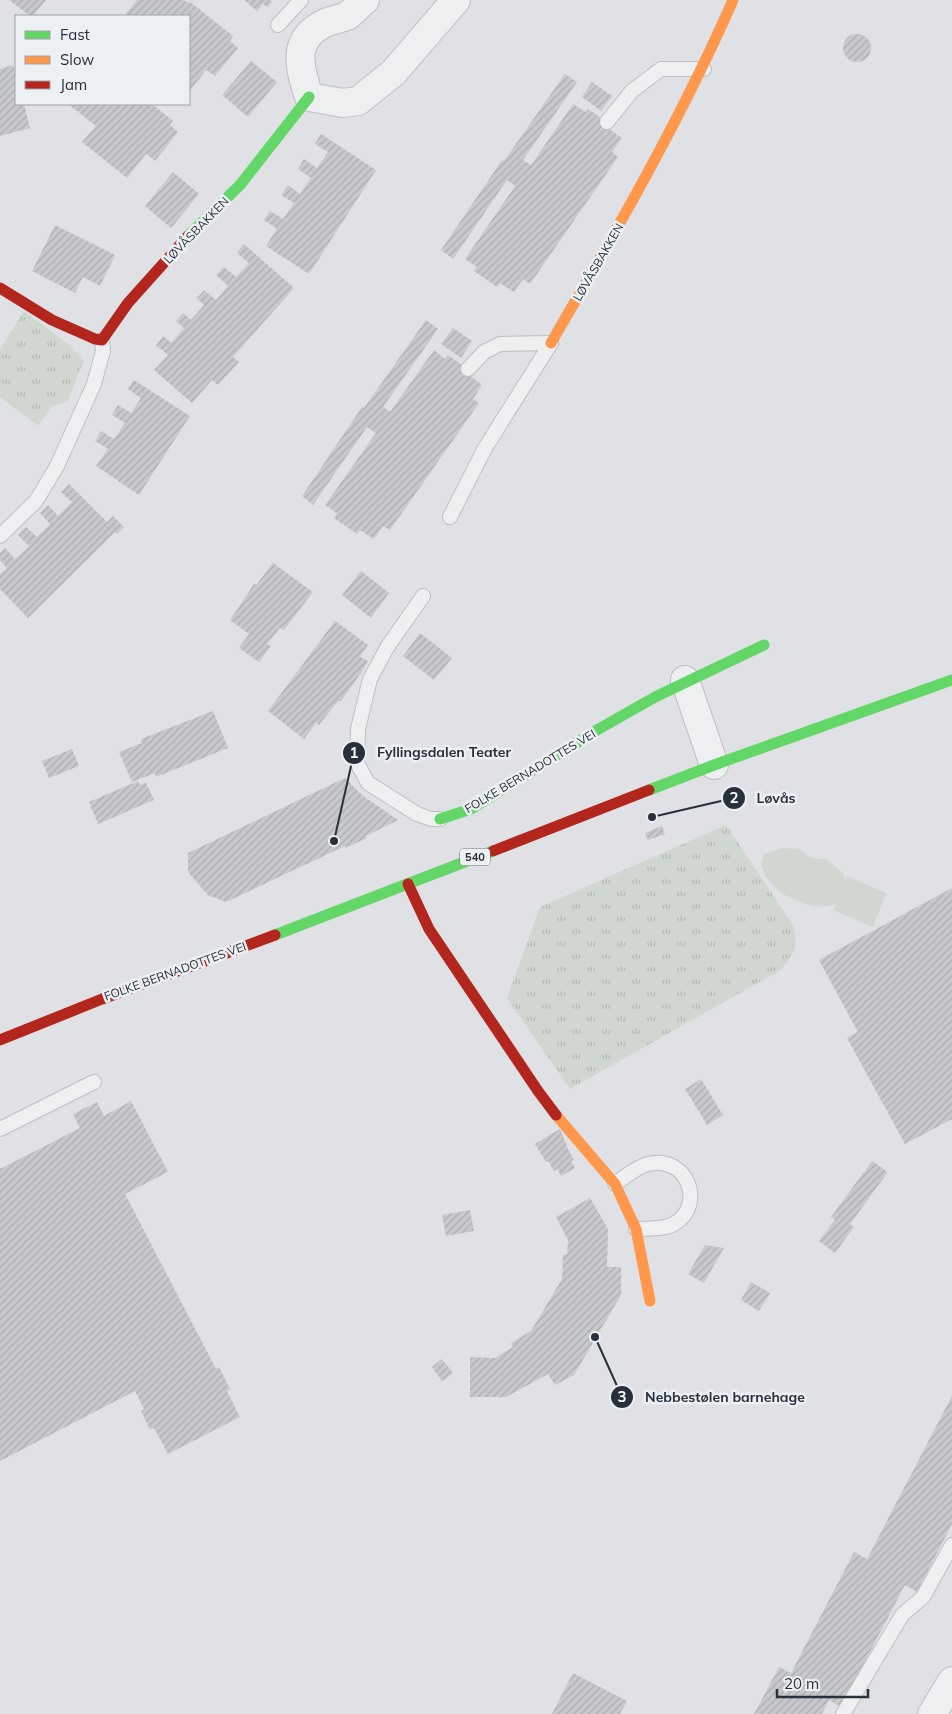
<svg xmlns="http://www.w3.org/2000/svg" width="952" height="1714" font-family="Mulish,sans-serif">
  <defs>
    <pattern id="grass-tufts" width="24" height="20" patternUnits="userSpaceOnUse" patternTransform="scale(1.25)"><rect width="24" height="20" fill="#d0d7d0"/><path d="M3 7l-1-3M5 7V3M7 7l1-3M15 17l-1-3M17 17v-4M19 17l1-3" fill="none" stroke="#b3b9b4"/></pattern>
    <pattern id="building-hatch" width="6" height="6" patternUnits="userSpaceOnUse" patternTransform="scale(1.25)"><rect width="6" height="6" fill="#c7c9cc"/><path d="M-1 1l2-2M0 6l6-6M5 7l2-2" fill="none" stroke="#abadb0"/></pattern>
  </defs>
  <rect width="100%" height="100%" fill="#dfe1e4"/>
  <g fill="url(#grass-tufts)">
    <polygon points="24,311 68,344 84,360 68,401 52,406 38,426 0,397 0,349"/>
    <path d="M 726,825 L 793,925 C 799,950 795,950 781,970 L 570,1089 L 507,998 L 540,907 Z"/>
  </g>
  <path fill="#d0d7d0" d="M 782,848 L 799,849 L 811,858 L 826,859 L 843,873 L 845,880 L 847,876 L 886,893 L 873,927 L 833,910 L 835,904 C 815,912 781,898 768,880 C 765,876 763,870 761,866 L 764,854 Z"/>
  <g fill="url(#building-hatch)">
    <polygon points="9,0 46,0 33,16 30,16"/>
    <polygon points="137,0 184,0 188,3 189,1 233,36 230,41 238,48 215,76 206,70 189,92 189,16 124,16"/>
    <polygon points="244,0 270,0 272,2 267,7 263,4 257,11"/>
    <circle cx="857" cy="48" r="14"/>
    <polygon points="251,61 277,82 248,117 222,95"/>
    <polygon points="13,65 16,77 16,104 24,104 30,128 0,136 0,69"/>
    <polygon points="565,74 577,82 523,160 531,165 573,104 586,112 588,109 607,122 611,125 609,129 622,138 612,152 618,157 530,284 523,279 514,292 500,283 497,287 474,271 477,267 465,259 515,186 507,180 453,259 441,250 502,160 504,161"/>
    <polygon points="592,82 612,96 601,111 582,97"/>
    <polygon points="68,104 152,104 173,121 170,125 178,132 155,161 146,154 127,178 82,142 96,126"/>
    <polygon points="321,134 376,170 309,274 266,246 277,229 264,220 270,211 283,219 294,203 281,195 288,185 300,194 311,178 298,169 304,159 317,168 328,152 315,144"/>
    <polygon points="173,172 199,194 171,228 145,206"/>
    <polygon points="55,225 115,255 100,286 83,277 75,293 32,271"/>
    <polygon points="244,244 294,288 233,357 239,362 218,385 212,380 192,403 154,370 168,355 156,345 163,336 171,343 173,341 184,328 176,321 183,313 191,320 204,305 197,298 204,290 216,300 228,286 216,275 224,267 236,277 249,263 237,253"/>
    <polygon points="426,320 438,329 383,407 390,412 434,350 445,359 448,355 472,372 469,375 482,385 473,399 479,403 390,530 383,526 374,539 360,530 357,534 334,518 337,513 325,505 376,433 367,427 313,505 302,496 362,407 364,408"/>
    <polygon points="453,328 472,341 461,358 441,344"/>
    <polygon points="134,380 190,416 139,495 96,466 108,449 95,441 101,431 114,439 125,423 112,415 118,405 131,413 141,398 128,389"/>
    <polygon points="69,484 107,522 113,516 124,527 117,534 115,532 28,618 0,589 0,574 7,568 0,560 0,553 5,548 15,559 29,546 18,535 26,527 37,537 50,524 40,513 48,505 58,516 72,502 61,492"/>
    <polygon points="273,563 313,592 284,630 280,628 267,644 271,646 259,662 239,648 249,634 230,620 254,584 256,585"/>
    <polygon points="361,571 389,593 371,618 342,595"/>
    <polygon points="335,621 368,645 360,657 368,661 361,673 341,701 338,701 319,725 316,723 304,739 268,711"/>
    <polygon points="420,633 452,658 434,680 403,656"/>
    <polygon points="213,711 228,748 156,777 155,773 132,782 119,752 142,743 141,739"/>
    <polygon points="72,749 79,766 49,778 42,761"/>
    <polygon points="345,778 363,796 398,820 366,836 367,838 346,848 345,846 226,902 208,895 188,872 188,853"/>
    <polygon points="138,781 140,785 146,783 154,800 98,824 89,802"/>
    <polygon points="662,826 665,834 648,840 645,833"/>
    <polygon points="952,888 952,1119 905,1144 847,1038 858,1032 819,960"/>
    <polygon points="701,1079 723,1115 707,1125 685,1089"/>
    <polygon points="131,1101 168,1172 125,1194 216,1369 219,1367 230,1389 227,1391 240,1417 168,1454 154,1428 150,1430 141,1411 144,1409 135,1391 0,1461 0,1169 80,1128 73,1114 97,1102 104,1116"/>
    <polygon points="560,1129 568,1149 574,1160 571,1161 575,1168 561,1176 557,1169 554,1171 548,1161 546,1162 535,1144"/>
    <polygon points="872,1161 888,1172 850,1224 854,1227 835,1253 819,1241 835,1220 831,1217"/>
    <polygon points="590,1198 608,1229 607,1267 621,1267 621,1295 574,1375 555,1385 548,1374 506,1397 470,1397 470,1357 495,1358 513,1347 511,1343 531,1331 562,1279 563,1255 567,1255 568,1240 556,1217"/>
    <polygon points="470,1210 474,1231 446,1236 442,1215"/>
    <polygon points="705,1245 724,1248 704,1283 688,1274"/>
    <polygon points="751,1282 770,1293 759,1311 741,1300"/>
    <polygon points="442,1359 453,1373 442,1381 432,1367"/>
    <polygon points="952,1396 952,1524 917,1592 905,1585 841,1707 829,1700 822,1714 754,1714 779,1667 791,1673 854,1552 867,1559"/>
    <polygon points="573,1673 627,1701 620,1714 552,1714"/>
  </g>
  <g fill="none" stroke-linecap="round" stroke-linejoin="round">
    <defs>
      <g id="lane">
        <polyline points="278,25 301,0"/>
        <polyline points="607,122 632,91 661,69 704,69"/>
        <polyline points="468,369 484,352 500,344 551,343"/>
        <polyline points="450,517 485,448 551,343"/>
        <polyline points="0,536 36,501 57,466 94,384 103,351 102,340"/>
        <polyline points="423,596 388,646 370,679 358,729 357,763 368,783 417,814 431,819 440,819"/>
        <polyline points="0,1129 94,1082"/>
        <path d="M 615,1184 C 625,1177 636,1167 648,1164 C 686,1154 707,1204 674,1224 C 663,1230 648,1228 636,1229"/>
        <polyline points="843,1714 902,1615 923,1597 952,1545"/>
      </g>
      <g id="street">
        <path d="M 365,0 C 359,5 353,12 347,16 C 340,19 332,20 325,23 C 290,40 300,68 309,97 L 343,103 L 358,101 L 393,73 L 456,0"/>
        <polyline points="685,680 714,765"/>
        <polyline points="932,1714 952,1681"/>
      </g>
    </defs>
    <use href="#lane" stroke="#bdbfc2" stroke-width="16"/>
    <use href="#street" stroke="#bdbfc2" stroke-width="30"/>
    <use href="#lane" stroke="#eeeff0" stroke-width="14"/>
    <use href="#street" stroke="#eeeff0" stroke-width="28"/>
    <g stroke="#63d668" stroke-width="11">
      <polyline points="188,236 240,185 309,97"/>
      <polyline points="649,790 714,765 952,680"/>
      <polyline points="440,819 471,809 597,730 655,697 764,645"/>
      <polyline points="275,935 493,851"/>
    </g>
    <g stroke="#ff974d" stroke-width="11">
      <path d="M 551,343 C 616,231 681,119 733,0"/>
      <polyline points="556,1115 615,1184 636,1229 650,1301"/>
    </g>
    <g stroke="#b3261e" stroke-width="11">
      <polyline points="0,288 52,320 95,339 102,340 128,303 188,236"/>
      <polyline points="493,851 649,790"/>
      <polyline points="408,884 429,929 538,1091 556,1115"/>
      <polyline points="0,1040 102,999 275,935"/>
    </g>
  </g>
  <g text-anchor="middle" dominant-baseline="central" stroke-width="5" stroke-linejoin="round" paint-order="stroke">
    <rect fill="#ecf0f3" stroke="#636a72" stroke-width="1" x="460" y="848.5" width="30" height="17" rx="4"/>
    <g font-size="11" font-weight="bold" fill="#28303b">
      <text x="475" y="857">540</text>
    </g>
    <g font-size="12" fill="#28303b" stroke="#ecf0f3">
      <text transform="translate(196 230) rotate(-46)">LØVÅSBAKKEN</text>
      <text transform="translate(598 262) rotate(-60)">LØVÅSBAKKEN</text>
      <text transform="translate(530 771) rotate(-31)">FOLKE BERNADOTTES VEI</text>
      <text transform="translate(175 971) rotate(-20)">FOLKE BERNADOTTES VEI</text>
    </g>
  </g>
  <path fill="none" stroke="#28303b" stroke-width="2" d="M334 841L354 753M652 817L734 798M595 1337L622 1397"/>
  <g fill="#28303b" stroke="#ecf0f3" stroke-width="2">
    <circle cx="334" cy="841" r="5"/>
    <circle cx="652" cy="817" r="5"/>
    <circle cx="595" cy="1337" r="5"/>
    <circle cx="354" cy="753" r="12"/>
    <circle cx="734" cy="798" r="12"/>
    <circle cx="622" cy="1397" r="12"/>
  </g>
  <g font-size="15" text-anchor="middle" font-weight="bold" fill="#fff">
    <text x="354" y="758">1</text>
    <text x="734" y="803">2</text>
    <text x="622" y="1402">3</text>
  </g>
  <g font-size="14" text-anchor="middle" font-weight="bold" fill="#28303b" stroke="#ecf0f3" stroke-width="5" stroke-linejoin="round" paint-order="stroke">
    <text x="444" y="757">Fyllingsdalen Teater</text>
    <text x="776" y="803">Løvås</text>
    <text x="725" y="1402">Nebbestølen barnehage</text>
  </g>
  <rect x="15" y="15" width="175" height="90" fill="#ecf0f3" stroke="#9ea3a9"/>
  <rect x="25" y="31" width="25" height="8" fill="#63d668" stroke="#9ea3a9"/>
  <text x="60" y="40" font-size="15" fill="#28303b">Fast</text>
  <rect x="25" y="56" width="25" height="8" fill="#ff974d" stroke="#9ea3a9"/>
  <text x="60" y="65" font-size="15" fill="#28303b">Slow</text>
  <rect x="25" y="81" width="25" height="8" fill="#b3261e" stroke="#9ea3a9"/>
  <text x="60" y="90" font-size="15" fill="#28303b">Jam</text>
  <path d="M777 1689v8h91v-8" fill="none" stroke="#28303b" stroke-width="2.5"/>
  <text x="784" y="1689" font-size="15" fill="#28303b" stroke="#ecf0f3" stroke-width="4" paint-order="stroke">20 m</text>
</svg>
